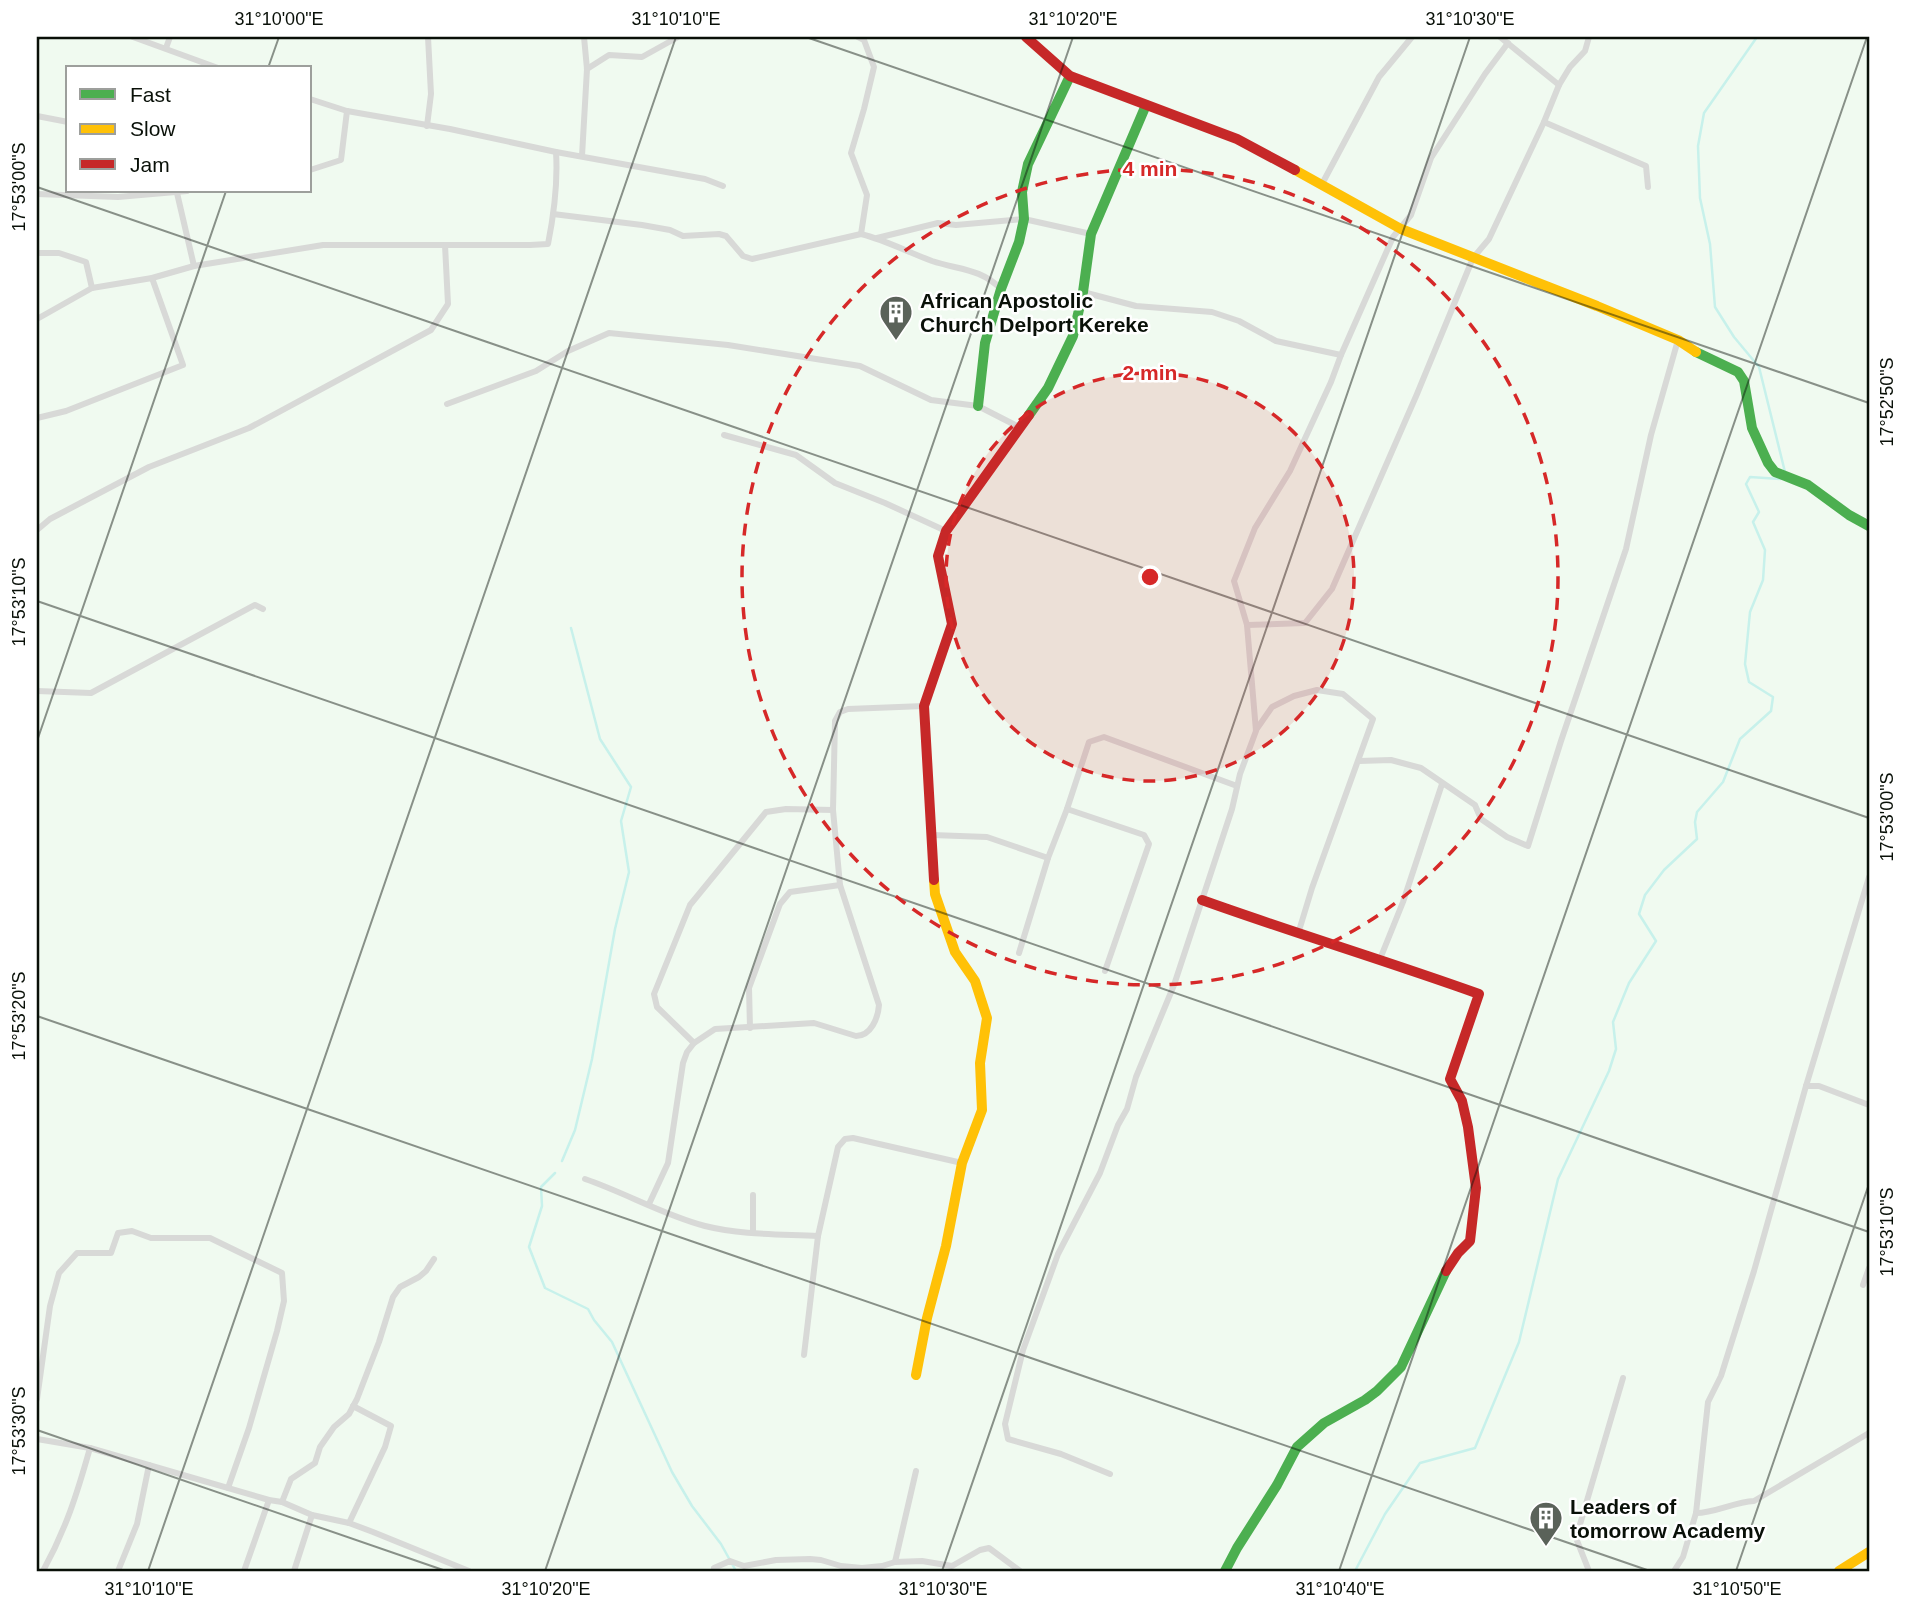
<svg xmlns="http://www.w3.org/2000/svg" width="1906" height="1608" font-family="Arial,sans-serif">
  <rect width="100%" height="100%" fill="#f0faf0"/>
  <g fill="none" stroke-linecap="round" stroke-linejoin="round">
    <g stroke="#c7f1eb" stroke-width="2.5">
      <polyline points="1757,37 1704,113 1698,146 1700,198 1710,244 1715,307 1734,337 1759,367 1785,472"/>
      <polyline points="562,1161 575,1130 592,1059 615,929 629,872 621,821 631,787 600,739 571,628"/>
      <polyline points="555,1173 541,1187 542,1206 529,1247 545,1288 588,1309 594,1320 612,1342 672,1472 692,1506 721,1544 736,1571"/>
      <polyline points="1355,1571 1385,1514 1420,1463 1475,1448 1519,1342 1558,1179 1609,1071 1616,1049 1613,1022 1629,983 1656,941 1639,914 1645,895 1664,870 1697,839 1695,822 1697,812 1723,782 1740,739 1771,711 1773,697 1749,682 1745,664 1750,612 1763,580 1765,550 1753,522 1759,512 1746,484 1750,477 1781,479"/>
    </g>
    <g stroke="#d8d9d7" stroke-width="6">
      <polyline points="133,37 218,68"/>
      <polyline points="858,37 864,40 874,67 864,109 851,153 867,195 861,234"/>
      <polyline points="1500,37 1559,85"/>
      <polyline points="37,38 37,37"/>
      <polyline points="166,48 170,37"/>
      <polyline points="587,69 609,55 642,57 678,37"/>
      <polyline points="310,99 347,111 450,129 556,152 705,179 723,186"/>
      <polyline points="37,116 68,122"/>
      <polyline points="1544,122 1646,166 1648,187"/>
      <polyline points="427,126 431,94 428,37"/>
      <polyline points="582,156 587,69 584,37"/>
      <polyline points="310,170 341,160 347,111"/>
      <polyline points="1322,184 1379,77 1412,37"/>
      <polyline points="177,193 194,266"/>
      <polyline points="37,194 118,197 187,191"/>
      <path d="M 553,214 L 642,225 L 670,230 L 683,236 L 719,234 L 726,236 L 743,256 L 752,259 L 861,234 C 885,240 908,252 932,261 C 959,270 980,268 1001,289"/>
      <polyline points="877,238 938,223 956,225 1024,219 1091,234"/>
      <polyline points="37,253 59,253 86,262 92,288"/>
      <polyline points="1083,292 1136,306 1212,312 1239,321 1276,341 1341,355 1393,237 1411,215 1431,158 1485,74 1508,43"/>
      <path d="M 37,319 L 92,288 L 152,278 L 194,266 L 323,245 L 530,245 L 548,244 C 554,214 558,183 556,152"/>
      <polyline points="447,404 536,371 568,351 609,333 728,345 860,366 931,400 978,406 1019,427"/>
      <polyline points="37,418 66,411 183,365 152,278"/>
      <polyline points="724,435 796,455 835,483 885,503 946,531"/>
      <polyline points="37,530 50,519 149,467 249,428 431,330 448,304 445,245"/>
      <polyline points="1247,625 1305,623 1332,589 1417,394 1473,258 1489,239 1544,122 1559,85 1570,67 1585,51 1589,37"/>
      <polyline points="37,691 91,693 255,605 263,609"/>
      <polyline points="1256,730 1272,707 1294,696 1317,690 1343,694 1373,719 1312,888 1298,934"/>
      <polyline points="1359,761 1391,760 1421,768 1475,805 1481,819 1507,837 1528,846 1561,741 1626,549 1651,435 1678,340"/>
      <polyline points="1067,809 1144,835 1149,844 1105,971"/>
      <polyline points="932,835 987,837 1048,858"/>
      <polyline points="1019,953 1048,858 1067,809 1089,742 1104,737 1237,786"/>
      <polyline points="1380,959 1403,902 1442,784"/>
      <polyline points="750,1028 749,988 780,904 790,892 840,885"/>
      <polyline points="694,1043 657,1007 654,994 690,905 766,812 786,809 833,810"/>
      <polyline points="1806,1086 1819,1086 1869,1105"/>
      <path d="M 585,1179 C 626,1193 663,1215 705,1226 C 741,1235 781,1234 818,1236"/>
      <polyline points="753,1195 753,1232"/>
      <path d="M 649,1204 L 668,1163 L 683,1063 L 687,1052 L 694,1043 L 715,1029 L 814,1023 L 856,1036 C 871,1036 878,1018 879,1005 L 840,885 L 833,810 L 835,721 L 840,712 L 848,709 L 924,706"/>
      <polyline points="1863,1285 1869,1268"/>
      <polyline points="804,1355 818,1236 838,1147 845,1139 853,1138 962,1163"/>
      <polyline points="37,1399 50,1306 59,1273 77,1253 111,1253 118,1233 132,1231 151,1238 210,1238 282,1273 284,1301 277,1331 249,1428 228,1488"/>
      <polyline points="37,1439 90,1448 269,1500 282,1502 312,1515 349,1523 373,1532 469,1571"/>
      <polyline points="1110,1474 1061,1454 1008,1439 1005,1424 1023,1350 1058,1254 1100,1173 1118,1125 1127,1109 1136,1077 1174,985 1232,809 1240,774 1256,731 1247,625 1234,581 1255,528 1290,471 1331,382 1341,355"/>
      <polyline points="282,1502 291,1479 315,1463 320,1447 334,1427 349,1414 357,1399 379,1342 393,1297 400,1287 419,1277 426,1271 434,1259"/>
      <path d="M 1696,1513 C 1715,1513 1734,1502 1754,1501 L 1869,1433"/>
      <polyline points="349,1523 385,1447 391,1426 353,1406"/>
      <polyline points="895,1562 916,1471"/>
      <polyline points="714,1568 730,1561 744,1566 776,1560 810,1559 821,1560 841,1566 862,1568 882,1566 895,1562 922,1561 952,1566 980,1550 989,1548 1020,1571"/>
      <path d="M 43,1571 C 66,1529 77,1494 90,1448"/>
      <polyline points="118,1571 137,1524 149,1465"/>
      <polyline points="244,1571 269,1500"/>
      <polyline points="294,1571 312,1515"/>
      <polyline points="1589,1571 1576,1538 1623,1378"/>
      <polyline points="1674,1571 1683,1557 1696,1513 1708,1402 1721,1376 1754,1271 1806,1086 1869,877"/>
    </g>
    <g stroke="#4caf50" stroke-width="10">
      <polyline points="1696,352 1738,372 1744,381 1752,428 1768,463 1775,472 1808,485 1849,515 1869,526"/>
      <polyline points="978,406 985,343 1001,289 1019,242 1024,219 1022,192 1028,164 1070,76"/>
      <polyline points="1029,415 1048,388 1073,336 1083,292 1091,234 1146,105"/>
      <polyline points="1225,1571 1237,1548 1277,1485 1297,1447 1324,1423 1365,1400 1377,1391 1401,1367 1446,1271"/>
    </g>
    <g stroke="#ffc107" stroke-width="10">
      <polyline points="1295,170 1401,229 1597,306 1678,340 1696,352"/>
      <polyline points="916,1375 927,1318 946,1246 962,1163 982,1110 980,1063 987,1018 975,981 955,952 935,894 934,880"/>
      <polyline points="1839,1571 1869,1552"/>
    </g>
    <g stroke="#c62828" stroke-width="10">
      <polyline points="1026,37 1070,76 1237,139 1295,170"/>
      <polyline points="934,880 924,706 952,624 938,556 946,531 1029,415"/>
      <path d="M 1202,900 C 1294,933 1387,961 1479,994 L 1450,1079 L 1462,1101 L 1468,1127 L 1476,1188 L 1470,1241 L 1458,1253 L 1446,1271"/>
    </g>
  </g>
  <path fill="none" stroke="#091008" stroke-width="2" stroke-opacity="0.45" d="M 806,37 L 1869,403M 268,68 L 279,37M 37,187 L 1869,818M 37,601 L 1869,1232M 37,741 L 226,191M 37,1016 L 1650,1571M 37,1430 L 446,1571M 148,1571 L 676,37M 545,1571 L 1073,37M 942,1571 L 1470,37M 1339,1571 L 1867,37M 1736,1571 L 1869,1184"/>
  <circle cx="1150" cy="577" r="204" fill="#d62828" fill-opacity=".12"/>
  <g fill="none" stroke="#d62828" stroke-width="3.5" stroke-dasharray="12 9">
    <circle cx="1150" cy="577" r="204"/>
    <circle cx="1150" cy="577" r="408"/>
  </g>
  <defs>
    <symbol id="building-pin" viewBox="-11 -11 22 30"><path d="M0 17L-7.5 6A9.5 9.5 0 1 1 7.5 6Z" fill="#5a6259" stroke="#fff"/><path d="M-4-6H4V6H1V3H-1V6H-4ZM-2.5-4.3h1.7v1.8h-1.7ZM.8-4.3h1.7v1.8H.8ZM-2.5-1h1.7V.8h-1.7ZM.8-1h1.7V.8H.8Z" fill="#fff"/></symbol>
  </defs>
  <g fill-rule="evenodd">
    <use href="#building-pin" x="877" y="293" width="38" height="52"/>
    <use href="#building-pin" x="1527" y="1499" width="38" height="52"/>
  </g>
  <g text-anchor="middle" dominant-baseline="central" stroke-width="5" stroke-linejoin="round" paint-order="stroke">
    <g font-size="21" font-weight="bold" fill="#091008" stroke="#fff" text-anchor="start">
      <text x="920" y="300">African Apostolic<tspan x="920" dy="24">Church Delport Kereke</tspan></text>
      <text x="1570" y="1506">Leaders of<tspan x="1570" dy="24">tomorrow Academy</tspan></text>
    </g>
  </g>
  <circle cx="1150" cy="577" r="10" fill="#d62828" stroke="#fff" stroke-width="3.5"/>
  <g font-size="21" text-anchor="middle" font-weight="bold" fill="#d62828" stroke="#fff" stroke-width="5" stroke-linejoin="round" paint-order="stroke">
    <text x="1150" y="176">4 min</text>
    <text x="1150" y="380">2 min</text>
  </g>
  <rect width="1906" height="1608" fill="none" stroke="#ffffff" stroke-width="77"/>
  <rect x="66" y="66" width="245" height="126" fill="#ffffff" stroke="#9d9f9c" stroke-width="2"/>
  <rect x="80" y="89" width="35" height="10" fill="#4caf50" stroke="#9d9f9c" stroke-width="2"/>
  <text x="130" y="102" font-size="21" fill="#091008">Fast</text>
  <rect x="80" y="124" width="35" height="10" fill="#ffc107" stroke="#9d9f9c" stroke-width="2"/>
  <text x="130" y="136" font-size="21" fill="#091008">Slow</text>
  <rect x="80" y="159" width="35" height="10" fill="#c62828" stroke="#9d9f9c" stroke-width="2"/>
  <text x="130" y="172" font-size="21" fill="#091008">Jam</text>
  <rect x="38" y="38" width="1830" height="1532" fill="none" stroke="#091008" stroke-width="2.5"/>
  <g font-size="18" text-anchor="middle" fill="#091008">
    <text x="279" y="25">31°10'00"E</text>
    <text x="676" y="25">31°10'10"E</text>
    <text x="1073" y="25">31°10'20"E</text>
    <text x="1470" y="25">31°10'30"E</text>
    <text transform="translate(19 187) rotate(-90)" y="6">17°53'00"S</text>
    <text transform="translate(1887 402) rotate(-90)" y="6">17°52'50"S</text>
    <text transform="translate(19 602) rotate(-90)" y="6">17°53'10"S</text>
    <text transform="translate(1887 817) rotate(-90)" y="6">17°53'00"S</text>
    <text transform="translate(19 1016) rotate(-90)" y="6">17°53'20"S</text>
    <text transform="translate(1887 1232) rotate(-90)" y="6">17°53'10"S</text>
    <text transform="translate(19 1431) rotate(-90)" y="6">17°53'30"S</text>
    <text x="149" y="1595">31°10'10"E</text>
    <text x="546" y="1595">31°10'20"E</text>
    <text x="943" y="1595">31°10'30"E</text>
    <text x="1340" y="1595">31°10'40"E</text>
    <text x="1737" y="1595">31°10'50"E</text>
  </g>
</svg>
